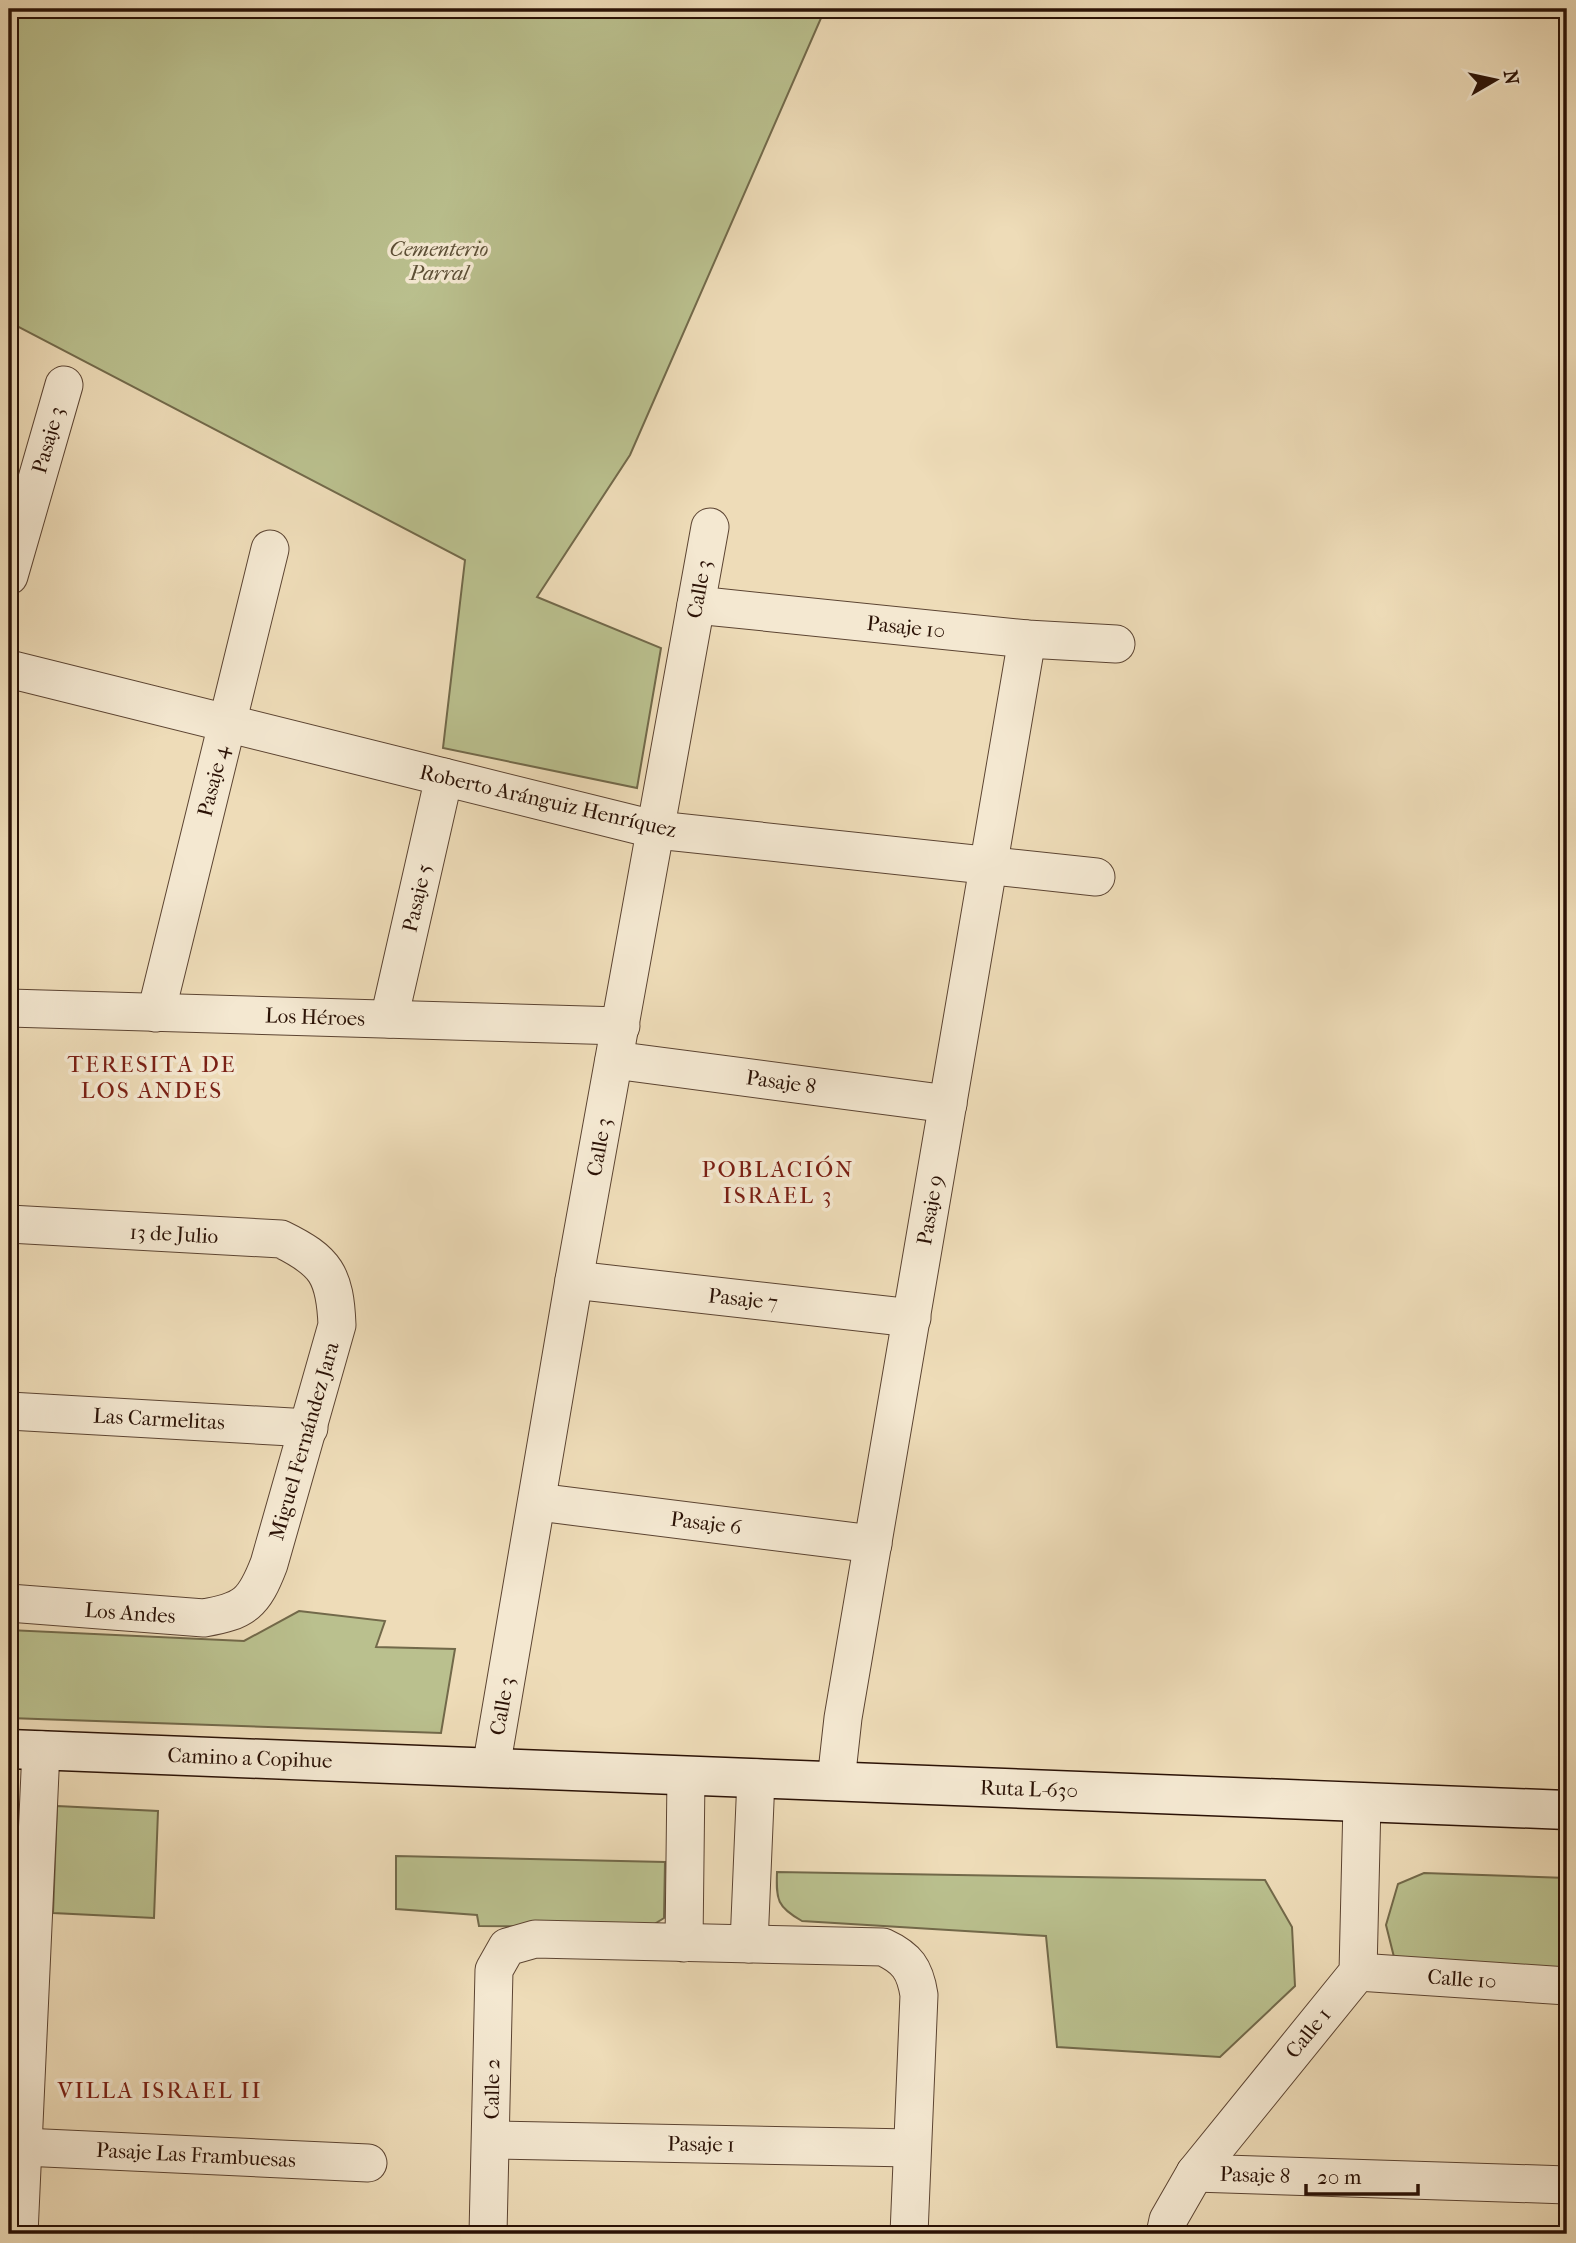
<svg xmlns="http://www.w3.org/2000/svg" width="1576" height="2243" font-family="'IM FELL French Canon',serif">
  <rect width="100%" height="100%" fill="#eedcb8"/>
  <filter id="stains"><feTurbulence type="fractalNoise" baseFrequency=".00286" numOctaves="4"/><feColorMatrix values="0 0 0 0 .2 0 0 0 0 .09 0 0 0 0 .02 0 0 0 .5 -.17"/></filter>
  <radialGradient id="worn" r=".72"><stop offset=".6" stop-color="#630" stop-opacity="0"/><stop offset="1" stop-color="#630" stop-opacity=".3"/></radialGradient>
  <g fill="#bac08e" stroke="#72694a" stroke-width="2">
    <polygon points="9,9 825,9 630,455 537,597 661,648 637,788 443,748 465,560 9,322"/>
    <polygon points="299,1611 385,1621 376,1647 455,1649 441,1733 9,1718 9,1630 244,1641"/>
    <polygon points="57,1806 158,1811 154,1918 53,1913"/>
    <polygon points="396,1856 665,1862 664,1918 648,1928 479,1926 477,1915 396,1909"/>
    <path d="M 777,1872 L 1265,1880 L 1292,1927 L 1295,1986 L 1220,2057 L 1057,2047 L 1046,1936 L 802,1921 C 777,1907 776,1900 777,1872 Z"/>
    <polygon points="1424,1873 1567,1878 1567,1976 1396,1965 1386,1925 1398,1884"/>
  </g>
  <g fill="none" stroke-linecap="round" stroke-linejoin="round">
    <defs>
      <g id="street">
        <polyline points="9,576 64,385"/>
        <polyline points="696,605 1027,639 1116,644"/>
        <polyline points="9,669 657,830 1096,877"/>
        <polyline points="9,1008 621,1026"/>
        <polyline points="156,1013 270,549"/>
        <polyline points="389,1019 444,777"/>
        <polyline points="614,1060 948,1104"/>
        <path d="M 9,1224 L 281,1239 C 326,1261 335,1275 337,1325 L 269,1564 C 254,1603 245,1611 204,1618 L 9,1603"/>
        <polyline points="574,1280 912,1318"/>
        <polyline points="9,1411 309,1428"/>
        <polyline points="538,1502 873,1544"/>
        <polyline points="491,1768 574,1280 710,527"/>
        <polyline points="836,1781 843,1718 1027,639"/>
        <polyline points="684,1943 686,1776"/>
        <polyline points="749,1944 756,1778"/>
        <polyline points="1358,1972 1567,1986"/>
        <polyline points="491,2140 912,2148"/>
        <polyline points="23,2147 368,2163"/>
        <polyline points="1195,2173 1567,2185"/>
        <polyline points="19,2234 41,1750"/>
        <path d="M 488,2234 L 494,1970 L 507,1947 L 535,1939 L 883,1947 C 907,1958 915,1969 919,1995 L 909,2234"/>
        <polyline points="1165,2234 1168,2220 1195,2173 1358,1972 1362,1802"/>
      </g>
      <polyline id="secondary" points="9,1749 1567,1810"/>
    </defs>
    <use href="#street" stroke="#5c4432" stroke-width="39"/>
    <use href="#secondary" stroke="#2b1206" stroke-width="41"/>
    <use href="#street" stroke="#f4e8d1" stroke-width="37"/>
    <use href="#secondary" stroke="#f4e8d1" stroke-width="38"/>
  </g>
  <g text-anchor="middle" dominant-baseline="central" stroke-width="7" stroke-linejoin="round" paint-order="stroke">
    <g font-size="21" font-style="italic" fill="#5d4f36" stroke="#f4e8d1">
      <text x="439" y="249">Cementerio<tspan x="439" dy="24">Parral</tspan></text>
    </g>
    <g font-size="21" fill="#2b1206" stroke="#f4e8d1">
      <text transform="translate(48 440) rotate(-74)">Pasaje 3</text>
      <text transform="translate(699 589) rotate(-80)">Calle 3</text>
      <text transform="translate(906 627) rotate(6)">Pasaje 10</text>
      <text transform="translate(213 781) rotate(-76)">Pasaje 4</text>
      <text transform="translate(548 801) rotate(13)">Roberto Aránguiz Henríquez</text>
      <text transform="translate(417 898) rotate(-77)">Pasaje 5</text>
      <text transform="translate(315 1017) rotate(2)">Los Héroes</text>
      <text transform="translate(781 1082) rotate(8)">Pasaje 8</text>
      <text transform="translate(599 1147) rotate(-80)">Calle 3</text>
      <text transform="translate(930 1210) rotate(-80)">Pasaje 9</text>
      <text transform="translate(174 1234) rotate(3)">13 de Julio</text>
      <text transform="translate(743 1299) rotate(6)">Pasaje 7</text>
      <text transform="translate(159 1419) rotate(3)">Las Carmelitas</text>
      <text transform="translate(304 1441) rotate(-74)">Miguel Fernández Jara</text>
      <text transform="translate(706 1523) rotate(7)">Pasaje 6</text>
      <text transform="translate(130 1613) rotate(4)">Los Andes</text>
      <text transform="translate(502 1706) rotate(-80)">Calle 3</text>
      <text transform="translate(250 1758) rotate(2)">Camino a Copihue</text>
      <text transform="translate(1029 1789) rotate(2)">Ruta L-630</text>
      <text transform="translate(1462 1979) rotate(4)">Calle 10</text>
      <text transform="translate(1308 2033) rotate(-51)">Calle 1</text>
      <text transform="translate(492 2089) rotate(-89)">Calle 2</text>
      <text transform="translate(701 2144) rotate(1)">Pasaje 1</text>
      <text transform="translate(196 2155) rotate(3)">Pasaje Las Frambuesas</text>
      <text transform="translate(1255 2175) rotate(2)">Pasaje 8</text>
    </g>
    <g font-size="23" letter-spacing="2" fill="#7a1f14" stroke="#f4e8d1">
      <text x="152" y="1064">TERESITA DE<tspan x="152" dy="26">LOS ANDES</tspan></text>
      <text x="778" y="1169">POBLACIÓN<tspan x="778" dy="26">ISRAEL 3</tspan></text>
      <text x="160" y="2090">VILLA ISRAEL II</text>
    </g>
  </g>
  <rect width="1576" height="2243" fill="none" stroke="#eedcb8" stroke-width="35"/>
  <rect x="10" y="10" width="1555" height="2222" fill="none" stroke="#2b1206" stroke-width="3.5"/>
  <rect x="18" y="18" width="1541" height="2208" fill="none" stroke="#2b1206" stroke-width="2"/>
  <g transform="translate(1495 80) rotate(81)" stroke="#f4e8d1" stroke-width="5" paint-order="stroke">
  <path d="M0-5L12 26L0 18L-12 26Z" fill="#2b1206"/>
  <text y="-10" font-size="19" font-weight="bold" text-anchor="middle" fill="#2b1206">N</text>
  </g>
  <path d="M1306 2184v10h112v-10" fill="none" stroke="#2b1206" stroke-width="3.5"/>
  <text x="1317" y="2184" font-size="21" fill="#2b1206" stroke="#f4e8d1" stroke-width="5" paint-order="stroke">20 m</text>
  <rect width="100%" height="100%" filter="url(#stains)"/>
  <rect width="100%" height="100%" fill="url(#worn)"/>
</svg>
